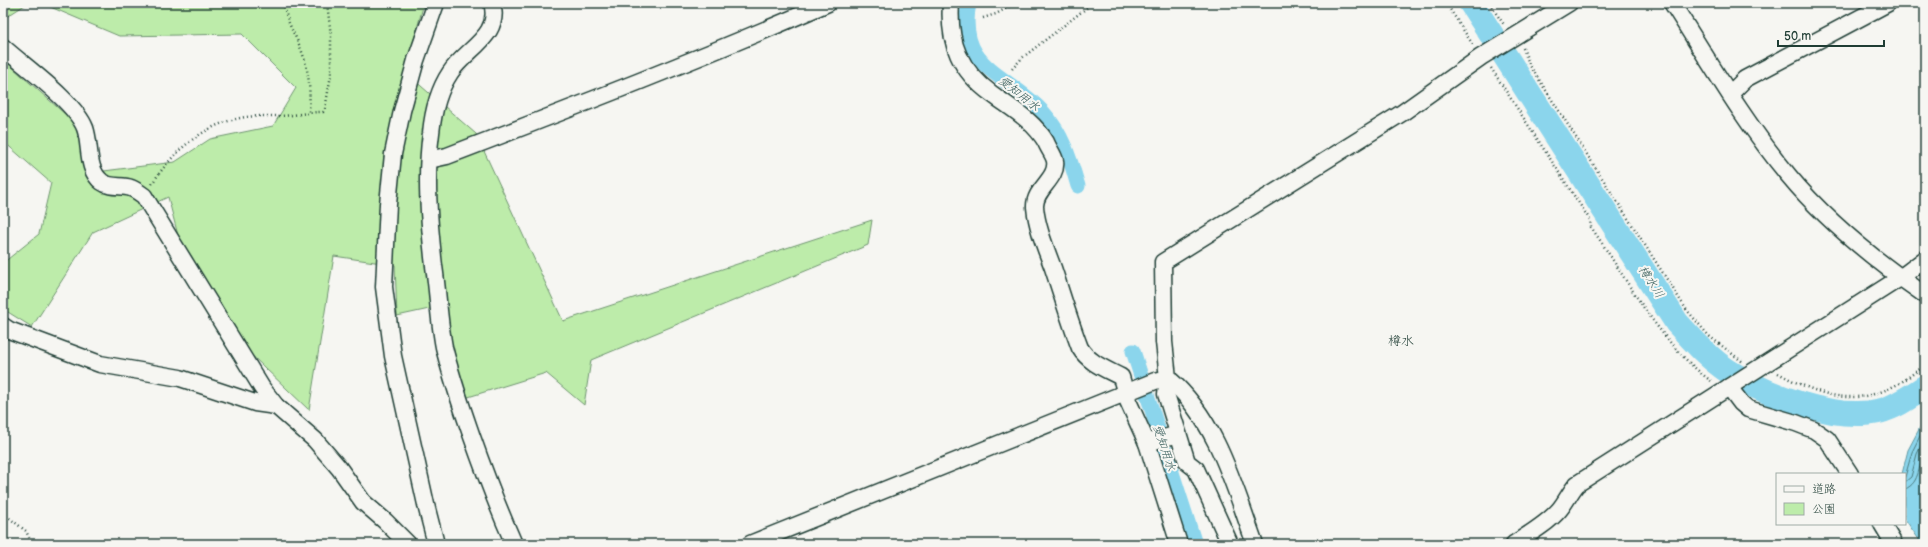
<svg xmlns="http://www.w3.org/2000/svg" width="1928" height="547" font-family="'Balsamiq Sans','Klee One',sans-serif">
  <rect width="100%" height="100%" fill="#f6f6f2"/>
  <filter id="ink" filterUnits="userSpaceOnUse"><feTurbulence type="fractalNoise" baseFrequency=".025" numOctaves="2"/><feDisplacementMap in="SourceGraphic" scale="8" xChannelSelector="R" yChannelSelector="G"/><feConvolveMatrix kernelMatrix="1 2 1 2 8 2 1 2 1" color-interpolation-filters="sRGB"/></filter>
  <g filter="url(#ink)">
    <g fill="#bdecaa" stroke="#6e946f">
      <polygon points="3,3 28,3 3,19"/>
      <polygon points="41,3 424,3 405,72 476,134 563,321 872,220 868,245 591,360 584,405 546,373 465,398 443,306 397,316 395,265 334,256 309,410 243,347 180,243 168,197 93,232 32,327 3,309 3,263 39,234 51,183 3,141 3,59 75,123 88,173 175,162 210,139 273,126 296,88 242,34 119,36"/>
    </g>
    <polygon fill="#8bd5ec" stroke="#6098a2" points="1925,418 1925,544 1922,544 1905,519 1905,474 1902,474 1908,450"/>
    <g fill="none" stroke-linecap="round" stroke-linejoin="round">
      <g stroke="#4a7a7e" stroke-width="1">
        <polyline points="1905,477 1912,452 1925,426"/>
        <polyline points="1905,482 1911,477 1917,454 1925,437"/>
        <path d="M 1905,489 C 1921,483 1918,463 1925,451"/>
      </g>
      <g stroke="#8bd5ec" stroke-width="15">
        <path d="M 969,3 C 956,69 1009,74 1043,112 C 1062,133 1070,158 1078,186"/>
        <polyline points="1133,351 1195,544"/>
      </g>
      <path stroke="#8bd5ec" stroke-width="25" d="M 1471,3 L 1677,323 C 1693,340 1708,358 1728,371 C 1766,395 1835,422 1880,411 C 1896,407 1911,396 1925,387"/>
      <defs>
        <g id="minor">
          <path d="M 492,3 C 502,36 465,49 450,73 C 438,91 433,113 431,133 C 425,177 429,222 434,266 C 438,293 439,321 444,347 C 451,377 461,405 471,434 C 484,471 498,508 514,544"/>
          <path d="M 951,3 C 948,43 960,71 992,94 C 1012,109 1033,120 1046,142 C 1048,148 1054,155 1055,161 C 1058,179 1034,189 1035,207 C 1037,228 1046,249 1053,268 C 1062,295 1070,322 1080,348 C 1089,363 1106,369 1121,377 L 1128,401 L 1147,443 L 1179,544"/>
          <path d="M 1672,3 C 1709,61 1744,122 1789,176 C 1827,222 1876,261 1925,295"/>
          <path d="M 3,47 C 25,67 75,102 85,128 C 91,144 86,170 102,182 C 110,188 122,185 131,188 C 136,190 140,193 144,196 L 262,388 L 276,406 L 315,440 L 339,468 L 363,502 L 385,521 L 408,544"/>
          <polyline points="1730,94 1745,79 1888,3"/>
          <path d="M 429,160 L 447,156 C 575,107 702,58 828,3"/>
          <polyline points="3,326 9,330 100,364 180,378 255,403 276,406"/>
          <path d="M 1168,378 C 1217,420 1234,486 1255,544"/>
          <polyline points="1168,378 1166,394 1187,462 1196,469 1230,544"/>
          <polyline points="1729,387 1741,403 1748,409 1796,423 1814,430 1827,439 1850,474"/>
          <polyline points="1147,443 1178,434"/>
          <polyline points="1882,524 1894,544"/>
          <polyline points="436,544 427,509 393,356 384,287 388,204 393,154 402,111 416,60 436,3"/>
          <polyline points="750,544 1155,381 1168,378 1164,342 1163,262 1402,113 1481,57 1569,3"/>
          <path d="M 1514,544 C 1529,534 1547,524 1559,510 C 1566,502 1570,492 1577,484 L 1900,278 L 1925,259"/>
        </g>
      </defs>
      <use href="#minor" stroke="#1f3d34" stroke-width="19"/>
      <g stroke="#1f3d34" stroke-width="2.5" stroke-dasharray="1 3" stroke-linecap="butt">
        <path d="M 283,3 C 287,19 289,24 296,38 C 308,62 311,85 309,112"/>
        <polyline points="1446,3 1473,45"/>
        <polyline points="1489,3 1505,26"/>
        <polyline points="983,18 996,14 1015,3"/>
        <polyline points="1523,48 1529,64 1686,309 1709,336 1743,362"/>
        <path d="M 1491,68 L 1590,220 L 1591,227 C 1628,280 1658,342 1711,381"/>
        <polyline points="1012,69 1022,58 1093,3"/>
        <path d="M 152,184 C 173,151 205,123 246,117 C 261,115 277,117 292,115 C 303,114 312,112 323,112 L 325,109 L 331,75 L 331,36 L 327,3"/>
        <path d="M 1778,373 C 1817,394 1852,408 1894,386 C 1905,381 1914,372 1925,366"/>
        <polyline points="3,513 26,531 32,544"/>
      </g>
      <use href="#minor" stroke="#f6f6f2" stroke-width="16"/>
    </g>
  </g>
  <g text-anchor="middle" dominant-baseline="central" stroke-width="4" stroke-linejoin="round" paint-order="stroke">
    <g font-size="12" font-style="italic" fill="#355b59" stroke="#f6f6f2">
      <text transform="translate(1019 94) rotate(38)">愛知用水</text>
      <text transform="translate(1651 282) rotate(57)">樽水川</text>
      <text transform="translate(1164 448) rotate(72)">愛知用水</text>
    </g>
    <g font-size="13" fill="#1f3d34" stroke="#f6f6f2">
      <text x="1401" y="341">樽水</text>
    </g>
  </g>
  <rect width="1928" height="547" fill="none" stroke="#f6f6f2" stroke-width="16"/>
  <rect x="8" y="8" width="1912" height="531" fill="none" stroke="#1f3d34" stroke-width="1.5" filter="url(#ink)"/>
  <rect x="1776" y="473" width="130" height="52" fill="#f6f6f2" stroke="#a0aca6"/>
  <rect x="1784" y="486" width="20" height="6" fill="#f6f6f2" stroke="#a0aca6"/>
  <text x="1812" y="493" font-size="12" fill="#1f3d34">道路</text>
  <rect x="1784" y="503" width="20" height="12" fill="#bdecaa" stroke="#a0aca6"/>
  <text x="1812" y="513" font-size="12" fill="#1f3d34">公園</text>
  <path d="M1778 40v6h106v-6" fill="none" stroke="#1f3d34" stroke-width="2"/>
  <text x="1784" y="40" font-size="12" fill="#1f3d34" stroke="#f6f6f2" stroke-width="3" paint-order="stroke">50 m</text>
</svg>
